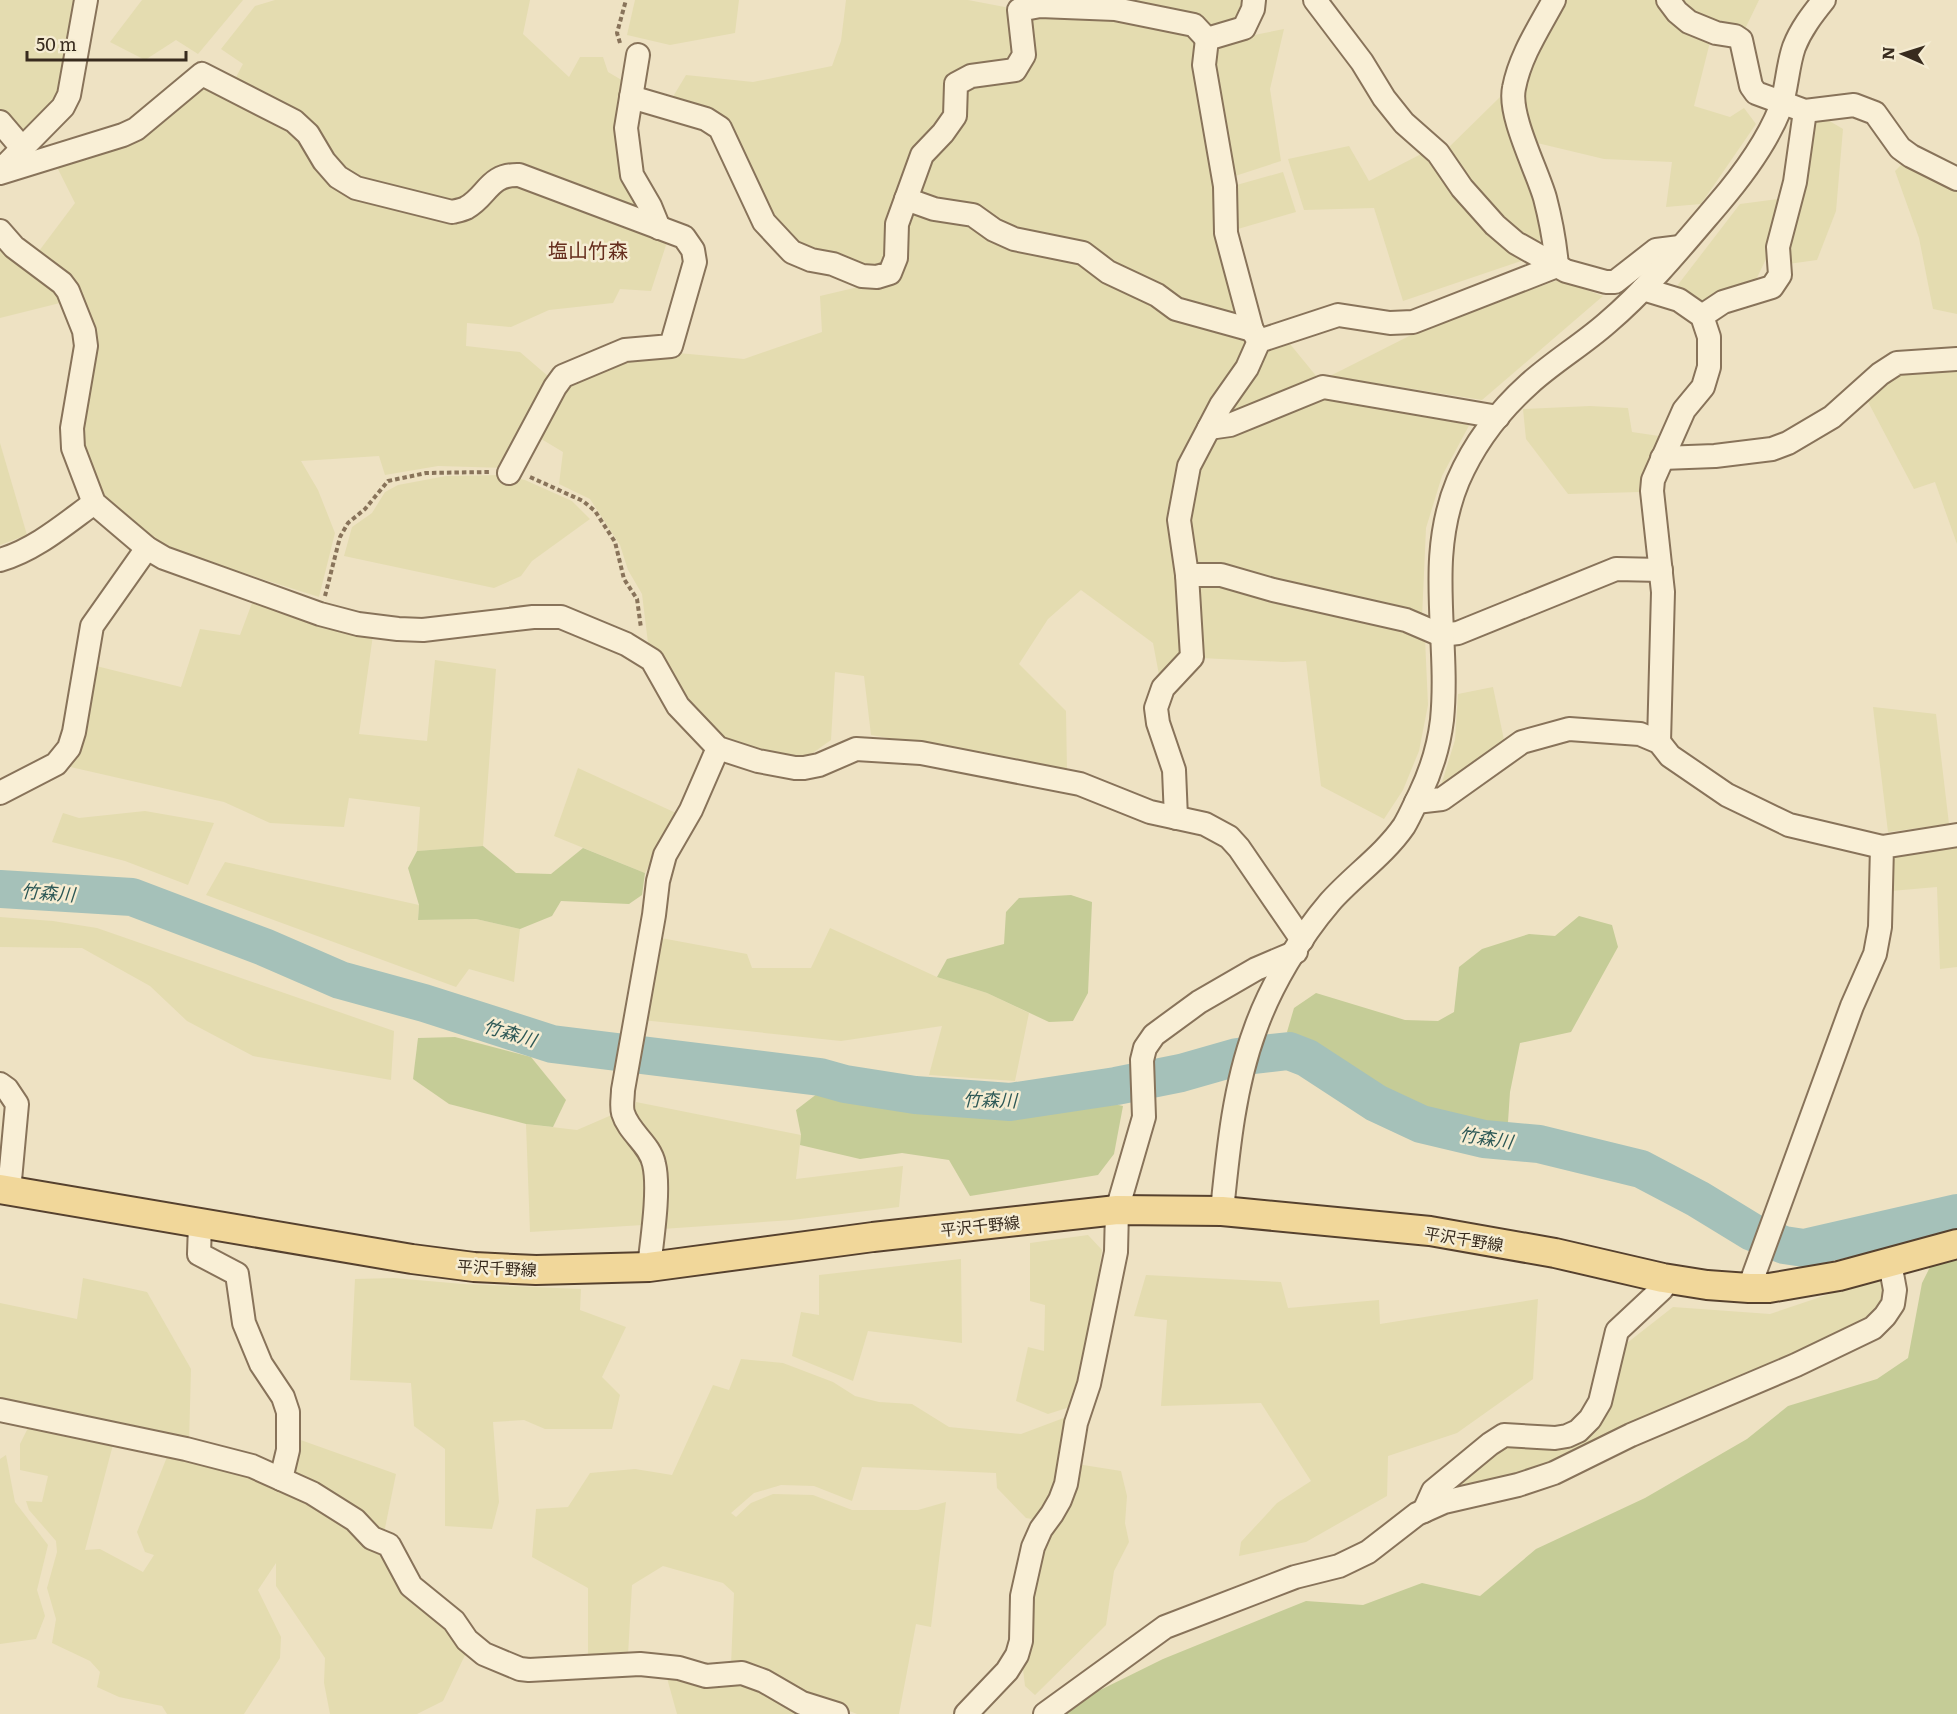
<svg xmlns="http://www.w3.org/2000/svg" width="1957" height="1714" font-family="Literata,'Noto Sans JP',serif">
  <rect width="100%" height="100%" fill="#eee2c3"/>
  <g fill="#e4dcb0">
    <polygon points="0,0 76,0 61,90 50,110 21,133 0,111"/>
    <polygon points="142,0 243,0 198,54 176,40 145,60 110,42"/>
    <polygon points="275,0 530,0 523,34 569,77 580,57 603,57 608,72 625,82 637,195 637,210 519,168 459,204 358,182 235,79 243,64 221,49 255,6"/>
    <polygon points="635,0 739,0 735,33 670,45 627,35"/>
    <polygon points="846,0 968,0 1010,8 1015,55 1007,65 968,69 893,255 883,268 869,271 794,248 766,213 733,141 671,100 686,75 753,82 832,66 841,41"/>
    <polygon points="1117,0 1248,0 1239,21 1209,30"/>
    <polygon points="1563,0 1660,0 1711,38 1694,106 1730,117 1744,108 1756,124 1701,204 1666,207 1672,162 1604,159 1533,142 1520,86"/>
    <polygon points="1675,0 1759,0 1744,31 1705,24"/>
    <polygon points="1026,14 1113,16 1190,32 1199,42 1239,311 1233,318 1182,304 1010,228 982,207 915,195 961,89 1015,76"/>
    <polygon points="1284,29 1270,89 1281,161 1232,177 1210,62 1214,43"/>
    <polygon points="207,84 289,126 326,173 451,218 506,181 669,236 651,291 620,289 613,303 549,310 511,327 467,323 466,346 520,352 549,377 506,468 438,466 385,475 379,456 301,461 318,490 335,533 319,597 177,552 151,538 101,498 79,451 91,333 36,255 75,203 55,163"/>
    <polygon points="1500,97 1542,221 1539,244 1522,237 1487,206 1445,151"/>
    <polygon points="1821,116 1843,129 1836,211 1817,260 1788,264 1784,248 1808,128"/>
    <polygon points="1349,146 1369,181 1427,151 1524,260 1403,301 1374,208 1304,210 1288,159"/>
    <polygon points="1904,162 1957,185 1957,314 1933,309 1919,238 1895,171"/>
    <polygon points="1283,172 1296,212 1231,231 1233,186"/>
    <polygon points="1778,199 1766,259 1754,284 1703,302 1677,286 1740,204"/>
    <polygon points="910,209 937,214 1081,259 1241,336 1249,349 1184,456 1169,511 1178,577 1182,656 1159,675 1153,643 1081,590 1048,619 1019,664 1066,711 1067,770 871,735 864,676 835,672 831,740 810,755 789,759 721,740 687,702 648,643 642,594 628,570 620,545 590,499 559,484 563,452 538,437 567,383 628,360 678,353 744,359 822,332 820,296 888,280"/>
    <polygon points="0,246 55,285 64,302 0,318"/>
    <polygon points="1558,280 1603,296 1482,400 1330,376 1425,328"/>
    <polygon points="1290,344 1317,377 1239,416 1224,414 1266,350"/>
    <polygon points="1957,366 1957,544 1935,482 1914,489 1866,398 1892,373"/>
    <polygon points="1327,394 1472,420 1442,476 1426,528 1422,618 1193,567 1188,520 1195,471 1209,437"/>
    <polygon points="1590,406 1628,408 1632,432 1659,436 1640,492 1568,494 1526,439 1523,409"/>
    <polygon points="0,443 27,535 0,545"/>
    <polygon points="500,475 525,480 572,501 590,519 532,561 521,576 494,588 344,556 352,527 372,513 385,492 398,485 446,476"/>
    <polygon points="1195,580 1404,630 1425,638 1428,705 1419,751 1403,790 1384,819 1321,786 1306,661 1283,662 1201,658"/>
    <polygon points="252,603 373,635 359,734 427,741 435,660 496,669 483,846 417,851 420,807 349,798 344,827 270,823 224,802 66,766 88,664 181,687 200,629 240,635"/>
    <polygon points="1493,687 1504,740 1440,789 1455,740 1458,694"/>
    <polygon points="1873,707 1936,714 1949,824 1888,832"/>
    <polygon points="578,768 676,813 645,873 554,836"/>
    <polygon points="145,811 214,823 188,885 125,861 52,842 63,813 79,818"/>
    <polygon points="1957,844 1957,967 1940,969 1937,887 1891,891 1890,852"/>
    <polygon points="225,862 419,905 418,920 476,919 520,929 514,982 469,969 456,987 206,895"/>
    <polygon points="0,917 53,921 97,928 394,1031 391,1080 253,1056 187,1021 150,986 82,948 0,947"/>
    <polygon points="830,928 937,977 987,993 1029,1013 1015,1081 929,1075 942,1026 841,1041 642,1020 661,938 747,954 752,968 811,968"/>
    <polygon points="636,1102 801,1135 796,1179 903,1166 899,1207 792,1220 662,1229 667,1166 633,1117"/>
    <polygon points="614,1114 639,1149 647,1179 643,1225 530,1232 526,1124 577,1130"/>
    <polygon points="1088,1235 1102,1250 1087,1354 1070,1407 1048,1414 1016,1401 1028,1347 1044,1351 1045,1305 1030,1301 1030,1243"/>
    <polygon points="961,1259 962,1343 868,1331 853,1381 792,1356 801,1312 819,1315 819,1275"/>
    <polygon points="1146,1275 1281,1282 1288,1308 1379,1300 1380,1324 1538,1299 1533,1379 1457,1433 1388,1456 1387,1496 1306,1542 1239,1556 1241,1542 1277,1503 1311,1481 1261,1403 1161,1406 1167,1320 1134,1316"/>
    <polygon points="1886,1275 1888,1299 1863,1324 1541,1473 1442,1492 1501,1446 1563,1446 1617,1368 1627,1343 1673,1307 1770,1314"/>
    <polygon points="83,1278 147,1292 191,1369 189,1443 0,1406 0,1303 77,1319"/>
    <polygon points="394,1278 463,1284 581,1289 580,1310 626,1327 602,1377 620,1395 612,1429 545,1429 524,1420 493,1422 499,1502 492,1529 445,1526 445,1449 414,1426 411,1383 350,1380 355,1279"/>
    <polygon points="741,1359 783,1363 833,1382 855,1396 879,1402 912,1404 949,1427 1021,1434 1069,1416 1057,1495 1038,1520 1026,1518 997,1488 996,1473 862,1467 852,1501 814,1486 781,1485 754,1493 731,1513 736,1517 751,1503 773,1494 813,1495 852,1510 918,1510 946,1502 931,1627 916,1624 899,1714 857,1714 731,1665 734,1593 723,1583 663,1566 632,1585 628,1655 588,1656 588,1588 532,1557 536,1509 568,1507 590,1473 635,1469 672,1475 713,1385 729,1390"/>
    <polygon points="30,1424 114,1441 85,1550 100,1549 143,1572 154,1555 145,1552 137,1532 169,1452 251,1471 351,1521 450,1625 466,1653 443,1701 417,1714 330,1714 324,1683 325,1658 276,1586 276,1563 258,1590 281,1637 280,1658 244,1714 167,1714 162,1706 119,1697 97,1687 100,1672 90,1661 52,1643 56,1619 47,1588 57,1552 56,1541 29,1510 26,1501 42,1502 48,1476 20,1470 20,1444"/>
    <polygon points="295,1438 396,1474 384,1533 289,1473"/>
    <polygon points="6,1455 15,1502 48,1545 37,1590 45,1616 36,1639 0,1644 0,1459"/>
    <polygon points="1077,1464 1121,1471 1127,1496 1125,1523 1129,1542 1114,1571 1106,1625 1035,1695 1025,1686 1023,1669 1033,1631 1031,1597 1043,1543"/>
    <polygon points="665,1671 740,1679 814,1714 677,1714"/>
  </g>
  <g fill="#c5cc97">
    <polygon points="483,846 516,873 551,874 583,848 645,873 642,895 629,904 561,901 552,916 520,929 476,919 418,920 419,905 408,868 417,851"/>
    <polygon points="1071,895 1092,902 1088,993 1073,1021 1049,1022 987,993 937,977 947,959 1004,944 1006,912 1019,898"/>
    <polygon points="1579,916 1612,925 1618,947 1571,1032 1520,1043 1510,1092 1508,1122 1485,1129 1423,1111 1373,1089 1287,1032 1294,1008 1316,993 1405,1020 1438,1021 1454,1012 1459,967 1482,949 1529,934 1555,936"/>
    <polygon points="455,1037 531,1057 566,1100 553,1127 526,1124 449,1104 413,1079 418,1038"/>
    <polygon points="822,1090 947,1106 1047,1109 1087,1098 1123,1106 1114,1154 1098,1175 970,1196 949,1160 902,1153 860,1159 800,1145 801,1135 796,1110"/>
    <polygon points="1957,1248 1957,1714 1066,1714 1080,1700 1163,1659 1306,1601 1363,1605 1422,1583 1480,1596 1536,1549 1645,1498 1747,1439 1788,1406 1877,1379 1908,1358 1922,1283 1938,1251"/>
  </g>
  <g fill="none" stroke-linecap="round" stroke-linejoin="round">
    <polyline stroke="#a5c1b9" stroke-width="38" points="0,889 132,897 264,947 340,980 424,1003 552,1044 820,1077 845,1084 915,1095 1010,1102 1116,1086 1181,1073 1237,1057 1289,1051 1307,1058 1376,1103 1421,1124 1484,1139 1539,1144 1641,1169 1698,1199 1752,1232 1784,1245 1804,1248 1957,1213"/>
    <defs>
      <g id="minor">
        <polyline points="1254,0 1253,9 1244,28 1207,39 1204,65 1225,186 1226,233 1252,330 1259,341"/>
        <polyline points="1315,0 1362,62 1384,98 1404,123 1438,153 1462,188 1495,225 1516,243 1566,271 1606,282 1615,282 1656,250 1680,247"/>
        <polyline points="1668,0 1677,12 1689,22 1716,33 1735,36 1741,40 1751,86 1756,93 1805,111 1854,105 1875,113 1900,148 1911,156 1957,179"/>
        <polyline points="638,55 626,128 632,175 650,206 659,228"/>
        <polyline points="631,97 706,119 720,128 764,222 792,252 811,260 833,264 862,276 877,277 890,273 896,258 897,224 922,155 943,133 955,116 956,84 971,76 1015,70 1024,55 1019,10 1040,6 1115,9 1194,25 1207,39"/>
        <polyline points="0,122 23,149"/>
        <polyline points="0,171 63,107 69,95 86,0"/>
        <path d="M 0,173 L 123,135 L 136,129 L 202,74 L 294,121 L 308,134 L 324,161 L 338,177 L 356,188 L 452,212 C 456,211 462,210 466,208 C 488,196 488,174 519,175 L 684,237 L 693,250 L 695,262 L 671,346 L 625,350 L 563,376 L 555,387 L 509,473"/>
        <polyline points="906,199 934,209 973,215 994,230 1014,239 1083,253 1108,272 1157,295 1176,309 1252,330"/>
        <polyline points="0,231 14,247 62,283 68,291 84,331 86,346 72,428 73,448 94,503 147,548 164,558 320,614 358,624 398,629 423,630 533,617 561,617 626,644 652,660 678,706 718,748 758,761 795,768 804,768 819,765 856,749 921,753 1080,784 1150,812 1205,824 1229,837 1239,848 1302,940"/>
        <polyline points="1643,289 1679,300 1702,316 1709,337 1709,367 1703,387 1684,410 1653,480 1652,491 1663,592 1659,742"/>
        <polyline points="1702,316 1723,302 1772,287 1780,275 1778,247 1795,182 1805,111"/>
        <polyline points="1209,428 1230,425 1323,387 1498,417"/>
        <polyline points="1662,458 1715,456 1772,449 1788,443 1832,417 1880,374 1897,363 1957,359"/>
        <path d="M 0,560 C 35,550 65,524 94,503"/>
        <polyline points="1187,575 1221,575 1273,590 1406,620 1441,635 1458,633 1616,569 1661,570"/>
        <polyline points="0,793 56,764 69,748 74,732 92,626 147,548"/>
        <polyline points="1416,802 1442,799 1522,742 1569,729 1640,734 1659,742 1670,756 1727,795 1789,825 1882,847"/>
        <path d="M 1176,818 L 1174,770 L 1158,723 L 1156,708 L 1163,688 L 1192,657 L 1187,575 L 1179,520 L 1189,466 L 1221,405 L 1247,368 L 1259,341 L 1338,315 L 1390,323 L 1413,322 L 1557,266 C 1555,243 1551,221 1545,198 C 1537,170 1508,115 1514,88 C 1520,56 1539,28 1554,0"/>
        <polyline points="0,1084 7,1089 17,1104 9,1191"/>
        <path d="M 1222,1211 C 1228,1151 1234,1087 1255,1030 C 1270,987 1300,937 1330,902 C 1353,876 1384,855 1404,826 C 1410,816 1415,804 1420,794 C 1431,771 1439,745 1442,720 C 1450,638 1425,560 1458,481 C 1474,444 1499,411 1529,384 C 1553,362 1582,345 1607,323 C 1648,288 1683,245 1718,204 C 1742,176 1766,144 1780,109 C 1787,90 1787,67 1794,47 C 1801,29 1812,15 1824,0"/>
        <polyline points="200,1224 199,1254 237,1274 244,1323 261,1364 283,1397 288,1412 288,1450 281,1479"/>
        <path d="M 649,1267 C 652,1240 660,1189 654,1164 C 650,1144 629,1133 623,1113 C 621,1106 623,1097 623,1090 L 654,915 L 658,881 L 665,855 L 691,810 L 718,748"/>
        <polyline points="1749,1288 1852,1006 1875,954 1880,927 1882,847 1957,835"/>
        <polyline points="0,1410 186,1449 252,1466 312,1493 355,1520 372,1538 389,1545 411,1586 454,1621 467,1640 484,1654 520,1669 529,1670 640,1664 679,1668 706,1676 742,1673 764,1681 802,1703 837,1714"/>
        <polyline points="1424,1511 1433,1491 1490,1444 1504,1435 1555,1438 1567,1436 1578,1431 1590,1419 1600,1402 1617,1331 1662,1289 1663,1278"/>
        <polyline points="966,1714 1007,1671 1017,1655 1021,1641 1022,1596 1033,1547 1041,1529 1052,1514 1060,1500 1066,1484 1076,1423 1089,1384 1116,1252 1117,1210 1144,1117 1142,1060 1145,1048 1154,1035 1199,1002 1256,969 1296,952"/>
        <polyline points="1045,1714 1165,1627 1295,1577 1339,1566 1368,1552 1417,1514 1444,1502 1518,1485 1554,1473 1631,1435 1796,1365 1873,1328 1885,1316 1893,1304 1895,1290 1890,1263"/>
      </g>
      <polyline id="major" points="0,1189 412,1259 474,1267 536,1270 649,1267 873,1237 1117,1210 1222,1211 1430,1231 1555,1253 1663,1278 1707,1285 1749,1288 1769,1288 1839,1276 1957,1244"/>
    </defs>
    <use href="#minor" stroke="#88735a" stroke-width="26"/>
    <use href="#major" stroke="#56412e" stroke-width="32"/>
    <g stroke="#88735a" stroke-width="4" stroke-dasharray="4.5 3" stroke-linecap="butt">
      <polyline points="620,43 617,33 626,0"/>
      <polyline points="530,477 583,501 595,511 615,542 624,579 637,599 641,628"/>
      <polyline points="325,596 340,537 348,523 365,509 388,481 426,473 490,472"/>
    </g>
    <use href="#minor" stroke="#f9efd6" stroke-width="22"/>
    <use href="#major" stroke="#f1d79a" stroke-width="28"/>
  </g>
  <g text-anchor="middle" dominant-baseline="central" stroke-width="5" stroke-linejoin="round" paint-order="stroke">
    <g font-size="16" fill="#382b1e" stroke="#f5ecd2">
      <text transform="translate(980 1225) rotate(-6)">平沢千野線</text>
      <text transform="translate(1464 1238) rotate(9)">平沢千野線</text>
      <text transform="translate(497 1267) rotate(3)">平沢千野線</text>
    </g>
    <g font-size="18" font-style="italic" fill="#2d5856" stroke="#f5ecd2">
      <text transform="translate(48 892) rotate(4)">竹森川</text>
      <text transform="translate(510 1032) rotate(17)">竹森川</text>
      <text transform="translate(990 1099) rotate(1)">竹森川</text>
      <text transform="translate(1486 1137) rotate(9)">竹森川</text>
    </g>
    <g font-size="20" fill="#652d1d" stroke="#f5ecd2">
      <text x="588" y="249">塩山竹森</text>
    </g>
  </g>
  <g transform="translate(1903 54) rotate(273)" stroke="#f5ecd2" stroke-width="4.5" paint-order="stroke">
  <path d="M0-4.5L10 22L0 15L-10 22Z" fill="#382b1e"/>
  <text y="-9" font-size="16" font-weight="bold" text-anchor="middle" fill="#382b1e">N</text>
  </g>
  <path d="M27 51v9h159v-9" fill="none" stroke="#382b1e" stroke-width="3"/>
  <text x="36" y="51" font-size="18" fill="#382b1e" stroke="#f5ecd2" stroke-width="4.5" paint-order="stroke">50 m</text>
</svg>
